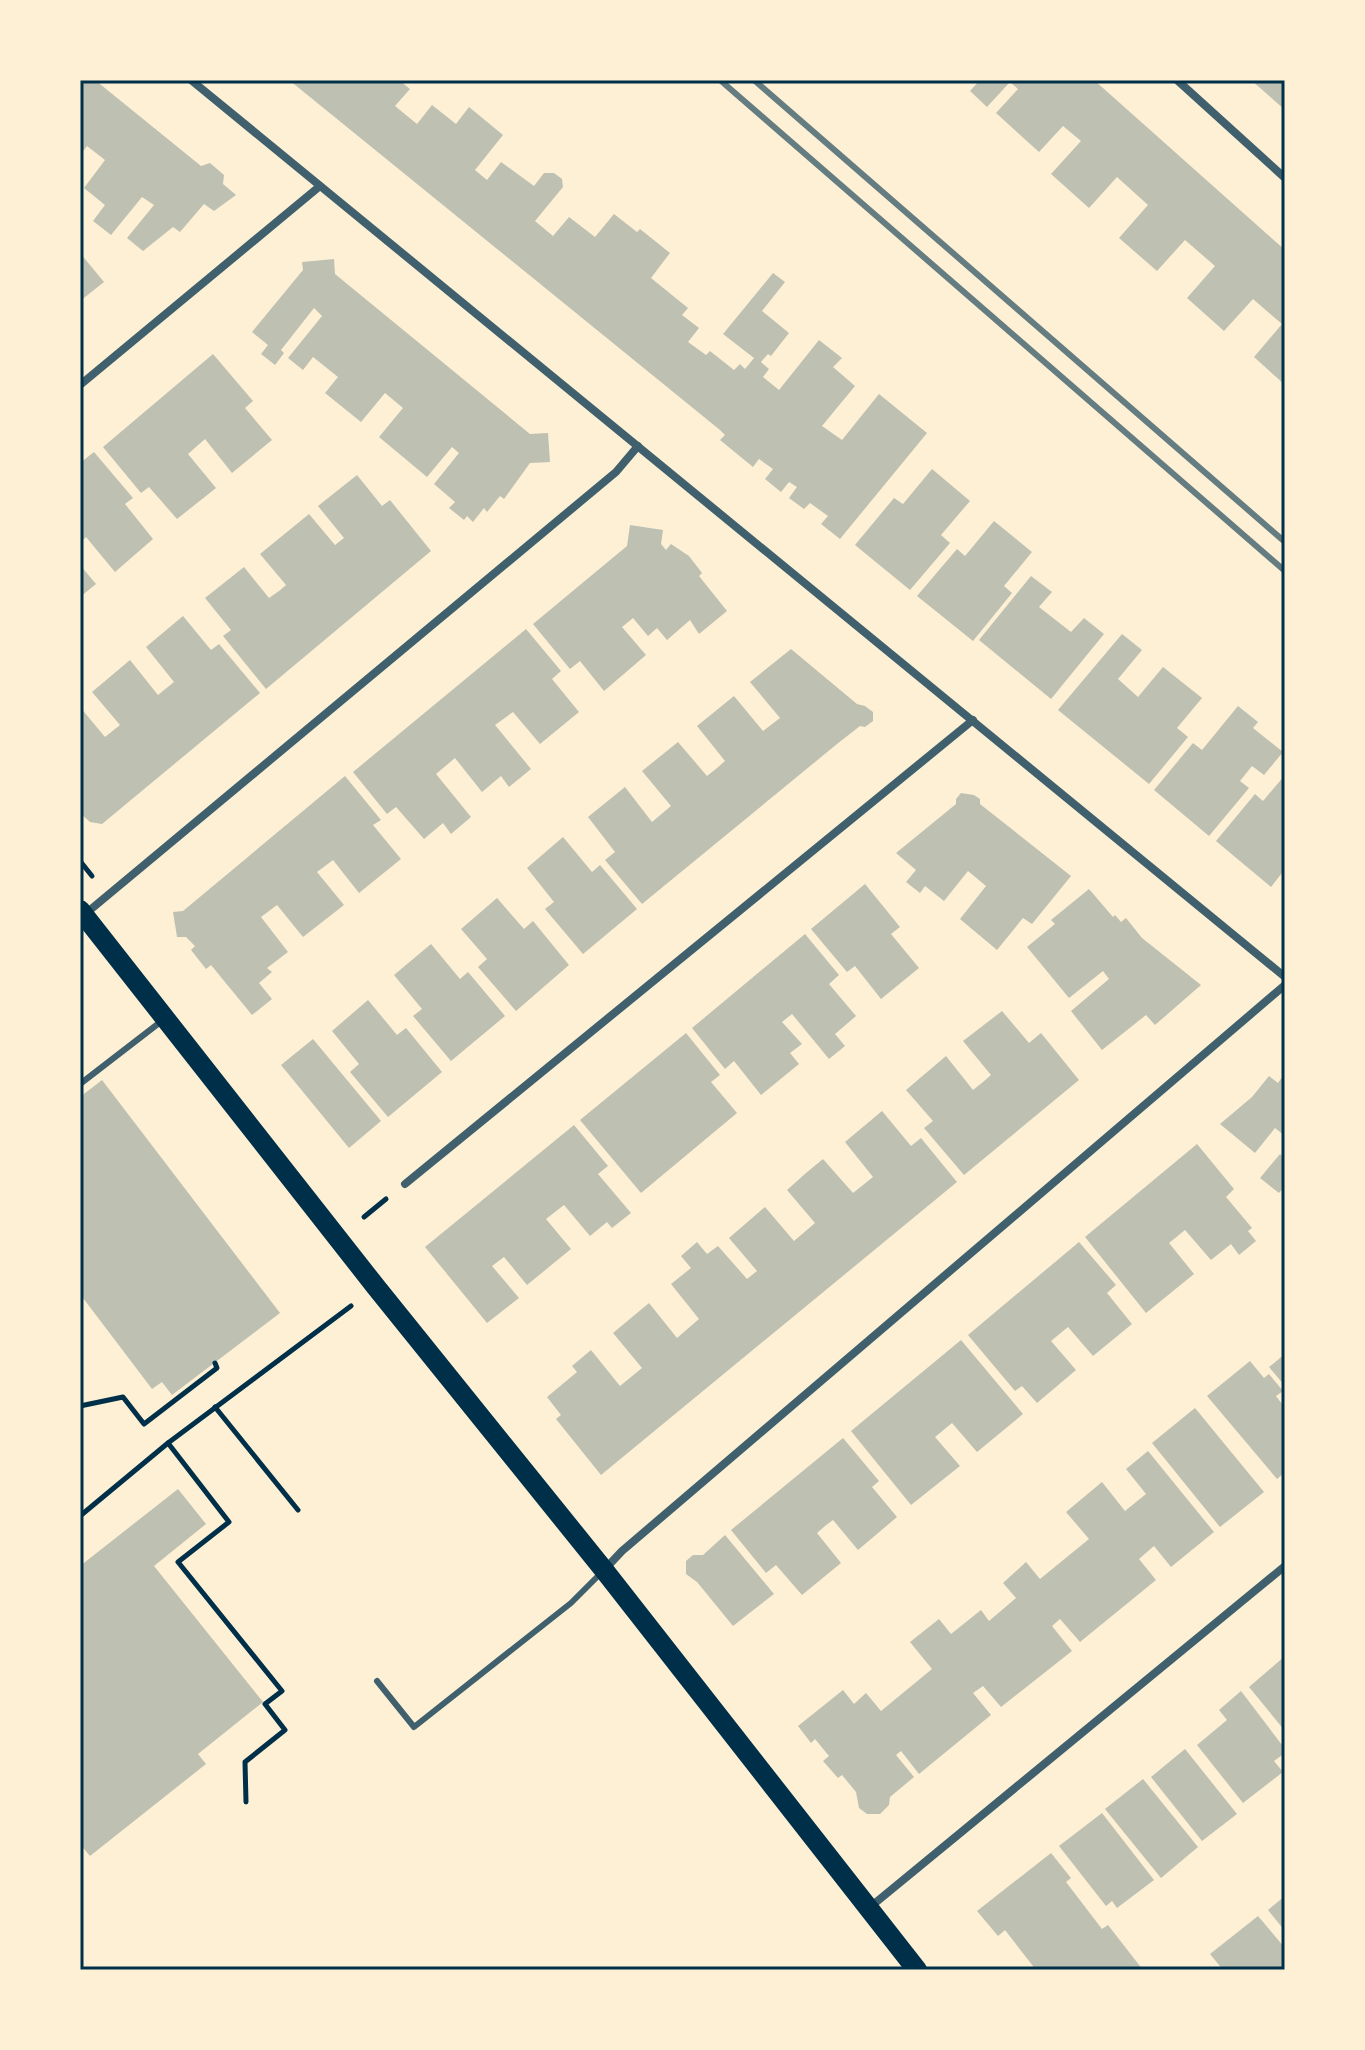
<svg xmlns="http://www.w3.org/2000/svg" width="1365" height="2050" font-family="'Roboto Condensed',sans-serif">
  <rect width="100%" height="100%" fill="#fdf0d5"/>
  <g fill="#bec0b2">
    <polygon points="80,80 95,80 201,166 210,163 224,175 223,184 236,195 214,211 204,204 180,232 173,227 143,251 127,238 154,205 142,197 111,235 93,221 105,205 84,188 105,160 87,146 80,155"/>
    <polygon points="289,80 399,80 410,89 395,106 417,124 432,105 456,124 469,107 503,135 475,170 487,180 501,162 534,186 544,173 554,173 562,179 563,187 535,221 553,236 569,217 595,237 614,214 637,232 640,229 670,253 651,278 688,308 682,315 699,328 688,342 706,355 710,351 734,370 740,364 745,369 754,358 723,334 773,273 785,282 762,311 789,333 771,356 768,354 761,362 769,369 763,377 779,390 819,340 842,358 833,367 855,386 822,426 842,440 879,394 927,433 840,539 821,524 828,516 810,503 804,509 789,498 797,487 789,482 781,492 765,479 773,469 759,459 753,467 720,440 725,435 720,430"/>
    <polygon points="980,80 1094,80 1285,250 1285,385 1254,357 1282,324 1253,299 1224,331 1187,298 1215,266 1185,240 1157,271 1119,238 1148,205 1117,177 1089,208 1051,174 1081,141 1063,126 1039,152 996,113 1018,89 1010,82 987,107 970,91"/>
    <polygon points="1251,80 1285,80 1285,110 1267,94"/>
    <polygon points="80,253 104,282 80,301"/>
    <polygon points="334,259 335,274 530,434 548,433 550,462 530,463 504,499 500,496 487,512 484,508 473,522 467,516 464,520 449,508 455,502 434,484 459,453 452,447 427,477 379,437 403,408 385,393 361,422 325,393 338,377 313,357 303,370 288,358 322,316 314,308 281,350 284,353 275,365 261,354 268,345 252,332 303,270 302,262"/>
    <polygon points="213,354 253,401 245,408 272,440 232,473 205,439 188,454 216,488 177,519 149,487 141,493 103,447"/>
    <polygon points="94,452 133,498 125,504 153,539 115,572 86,537 80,543 80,463"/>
    <polygon points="932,469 970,501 941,535 950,543 910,590 855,545 894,498 903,504"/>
    <polygon points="357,475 382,506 390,500 431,551 266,689 223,636 231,630 205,598 244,567 269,598 279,591 286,585 260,554 309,514 335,545 344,538 318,506"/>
    <polygon points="994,521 1032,552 1004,586 1012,593 973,641 917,596 957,549 965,556"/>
    <polygon points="630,525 663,530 661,544 666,550 671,544 689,556 702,573 699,576 727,611 699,634 690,620 667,640 657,628 648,636 633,618 622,627 646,655 604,691 580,661 570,669 533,624 627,546"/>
    <polygon points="80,565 96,584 80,597"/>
    <polygon points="1031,576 1052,592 1039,607 1071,632 1084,618 1104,634 1051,699 979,640"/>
    <polygon points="183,616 211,650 219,644 260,693 102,824 90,822 80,813 80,707 105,737 120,725 92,692 130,660 158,695 174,682 146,647"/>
    <polygon points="526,629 561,671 552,679 579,712 540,744 513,712 495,725 531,769 509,787 501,776 482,792 455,758 436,774 471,817 451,834 443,823 424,839 396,807 387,814 353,772"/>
    <polygon points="1122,634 1142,650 1118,679 1138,697 1163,667 1202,698 1177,728 1188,737 1149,784 1058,710"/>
    <polygon points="791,649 857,704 865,706 873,712 873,721 865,727 860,726 837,744 642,904 605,860 615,852 588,817 625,787 652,822 671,806 642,771 678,742 707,776 717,768 725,761 697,726 734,696 763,731 780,718 750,682"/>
    <polygon points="1238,706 1258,722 1253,728 1283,752 1264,775 1252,766 1240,781 1249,788 1209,836 1154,790 1193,743 1202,750"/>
    <polygon points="1285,775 1285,869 1271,887 1216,841 1255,794 1263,801"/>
    <polygon points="345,776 381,820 373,825 401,859 359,893 333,860 317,872 344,905 303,937 277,905 261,917 288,952 267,968 272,972 259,983 272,999 252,1015 211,965 206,969 191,950 195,946 186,937 177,937 173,912 183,911"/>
    <polygon points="961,793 974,795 980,799 980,804 1071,876 1032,924 1023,918 997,950 960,919 986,886 968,871 944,901 925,886 920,893 906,882 916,870 896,853 956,804 956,799"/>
    <polygon points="563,837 592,872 600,865 637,909 583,954 545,909 554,902 527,868"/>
    <polygon points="865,884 900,927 891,934 919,968 881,999 855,966 847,972 811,929"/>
    <polygon points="1089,889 1113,917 1115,915 1121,922 1126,918 1142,938 1201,985 1155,1025 1146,1015 1102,1050 1071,1011 1109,979 1103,971 1069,998 1027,947 1055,924 1051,920"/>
    <polygon points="497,898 524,929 533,921 569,965 516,1011 478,967 487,959 461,929"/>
    <polygon points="805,934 839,975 829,984 856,1016 835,1034 845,1046 829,1059 792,1014 782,1022 802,1044 790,1053 799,1064 761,1095 734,1061 725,1069 692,1028"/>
    <polygon points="431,944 460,979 468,972 505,1016 451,1061 413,1016 422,1009 394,975"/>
    <polygon points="368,1000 397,1035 406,1028 442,1072 388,1117 350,1072 359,1064 332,1031"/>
    <polygon points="1002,1011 1029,1043 1041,1033 1079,1080 964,1175 924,1128 933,1121 906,1090 946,1056 973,1090 983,1082 991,1075 963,1041"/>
    <polygon points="686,1033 720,1075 711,1082 737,1113 641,1193 580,1120"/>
    <polygon points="313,1039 381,1121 349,1148 281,1065"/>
    <polygon points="1285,1073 1285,1136 1275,1128 1255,1153 1220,1124 1252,1097 1269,1076 1278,1083"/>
    <polygon points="102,1080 280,1313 172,1395 162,1382 152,1389 80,1294 80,1097"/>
    <polygon points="882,1111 911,1146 921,1138 957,1182 601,1475 556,1419 561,1415 547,1397 577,1372 572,1366 591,1350 620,1386 642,1368 613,1333 649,1303 677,1338 699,1319 671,1284 691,1268 681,1256 697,1242 707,1254 718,1246 747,1279 757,1271 729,1238 765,1207 794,1241 815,1223 787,1190 806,1173 823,1159 853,1193 873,1177 845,1142"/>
    <polygon points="574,1125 608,1166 598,1174 631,1213 612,1228 607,1222 590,1236 564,1205 546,1219 571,1249 527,1285 504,1257 492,1266 519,1298 487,1323 425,1247"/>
    <polygon points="1197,1144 1234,1189 1226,1197 1252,1228 1248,1231 1256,1241 1239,1255 1231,1244 1211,1260 1185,1230 1169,1243 1194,1274 1146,1313 1085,1237"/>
    <polygon points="1280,1154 1285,1159 1285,1186 1279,1193 1260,1178"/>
    <polygon points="1079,1242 1116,1285 1107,1293 1132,1324 1093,1356 1068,1327 1051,1341 1076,1370 1037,1403 1022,1386 1015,1391 968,1335"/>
    <polygon points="961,1340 1023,1414 977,1452 952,1423 935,1437 960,1466 911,1505 851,1431"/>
    <polygon points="1285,1354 1285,1386 1269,1367"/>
    <polygon points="1250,1361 1264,1378 1269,1374 1283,1391 1276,1396 1285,1408 1285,1472 1277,1479 1207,1396"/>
    <polygon points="1195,1408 1264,1492 1220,1527 1152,1443"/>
    <polygon points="843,1438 879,1481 872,1487 897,1517 858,1550 833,1520 825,1526 817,1533 841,1563 802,1595 776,1565 766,1573 731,1530"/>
    <polygon points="1148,1451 1214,1532 1171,1567 1154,1546 1139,1559 1156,1580 1080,1642 1060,1619 1052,1626 1072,1651 1001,1707 983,1686 973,1693 991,1715 919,1774 901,1751 896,1755 914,1777 890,1797 889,1805 880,1814 867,1814 859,1808 856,1792 842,1775 838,1778 823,1761 829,1756 815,1739 811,1743 798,1726 843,1690 854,1704 866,1693 881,1711 932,1669 910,1642 939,1619 951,1634 981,1610 989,1621 1016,1598 1003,1583 1026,1562 1040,1579 1089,1539 1066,1512 1102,1482 1125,1511 1146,1494 1126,1469"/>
    <polygon points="178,1489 206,1524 154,1566 263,1702 198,1754 206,1764 90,1856 80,1844 80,1566"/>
    <polygon points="725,1535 774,1594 733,1626 697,1582 686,1574 686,1561 693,1555 703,1555"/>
    <polygon points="1285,1656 1285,1731 1249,1687"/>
    <polygon points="1241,1691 1285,1749 1285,1753 1274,1761 1283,1772 1243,1803 1197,1745 1227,1720 1219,1710"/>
    <polygon points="1185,1749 1237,1814 1202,1841 1151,1777"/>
    <polygon points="1143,1779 1198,1847 1161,1878 1105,1809"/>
    <polygon points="1102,1813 1154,1880 1117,1908 1112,1901 1106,1906 1059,1846"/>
    <polygon points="1051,1853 1071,1878 1066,1882 1102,1929 1108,1925 1143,1970 1036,1970 1005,1930 998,1936 977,1911"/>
    <polygon points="1285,1896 1285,1931 1268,1910"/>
    <polygon points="1258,1916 1285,1948 1285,1970 1223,1970 1210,1954"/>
  </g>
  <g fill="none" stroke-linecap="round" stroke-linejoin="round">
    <g stroke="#003049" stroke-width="5">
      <polyline points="80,861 92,876"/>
      <polyline points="364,1217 386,1199"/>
      <polyline points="80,1406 123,1397 144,1424 217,1368 215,1363"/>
      <polyline points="215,1407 298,1510"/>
      <polyline points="168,1443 229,1522 178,1562 282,1691 265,1704 285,1730 245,1762 246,1802"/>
      <polyline points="80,1516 168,1443 351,1306"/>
    </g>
    <g stroke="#3f606c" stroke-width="6">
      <polyline points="80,1084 163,1020"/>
      <polyline points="377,1681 414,1727 571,1603 602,1572"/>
    </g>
    <g stroke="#3f606c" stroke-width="8">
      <polyline points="191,80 1285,977"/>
      <polyline points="1177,80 1285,178"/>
      <polyline points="80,385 320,186"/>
      <polyline points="84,915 616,472 638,446"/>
      <polyline points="405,1184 973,720"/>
      <polyline points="606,1568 622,1551 1285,985"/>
      <polyline points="869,1908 1285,1566"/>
    </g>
    <polyline stroke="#003049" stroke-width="20" points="80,910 376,1287 604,1570 917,1970"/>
    <g stroke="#657d81" stroke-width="6">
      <polyline points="720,80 1285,571"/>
      <polyline points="754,80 1285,542"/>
    </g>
  </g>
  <rect width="1365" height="2050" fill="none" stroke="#fdf0d5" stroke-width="164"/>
  <rect x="82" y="82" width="1201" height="1886" fill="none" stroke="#003049" stroke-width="3"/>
</svg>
